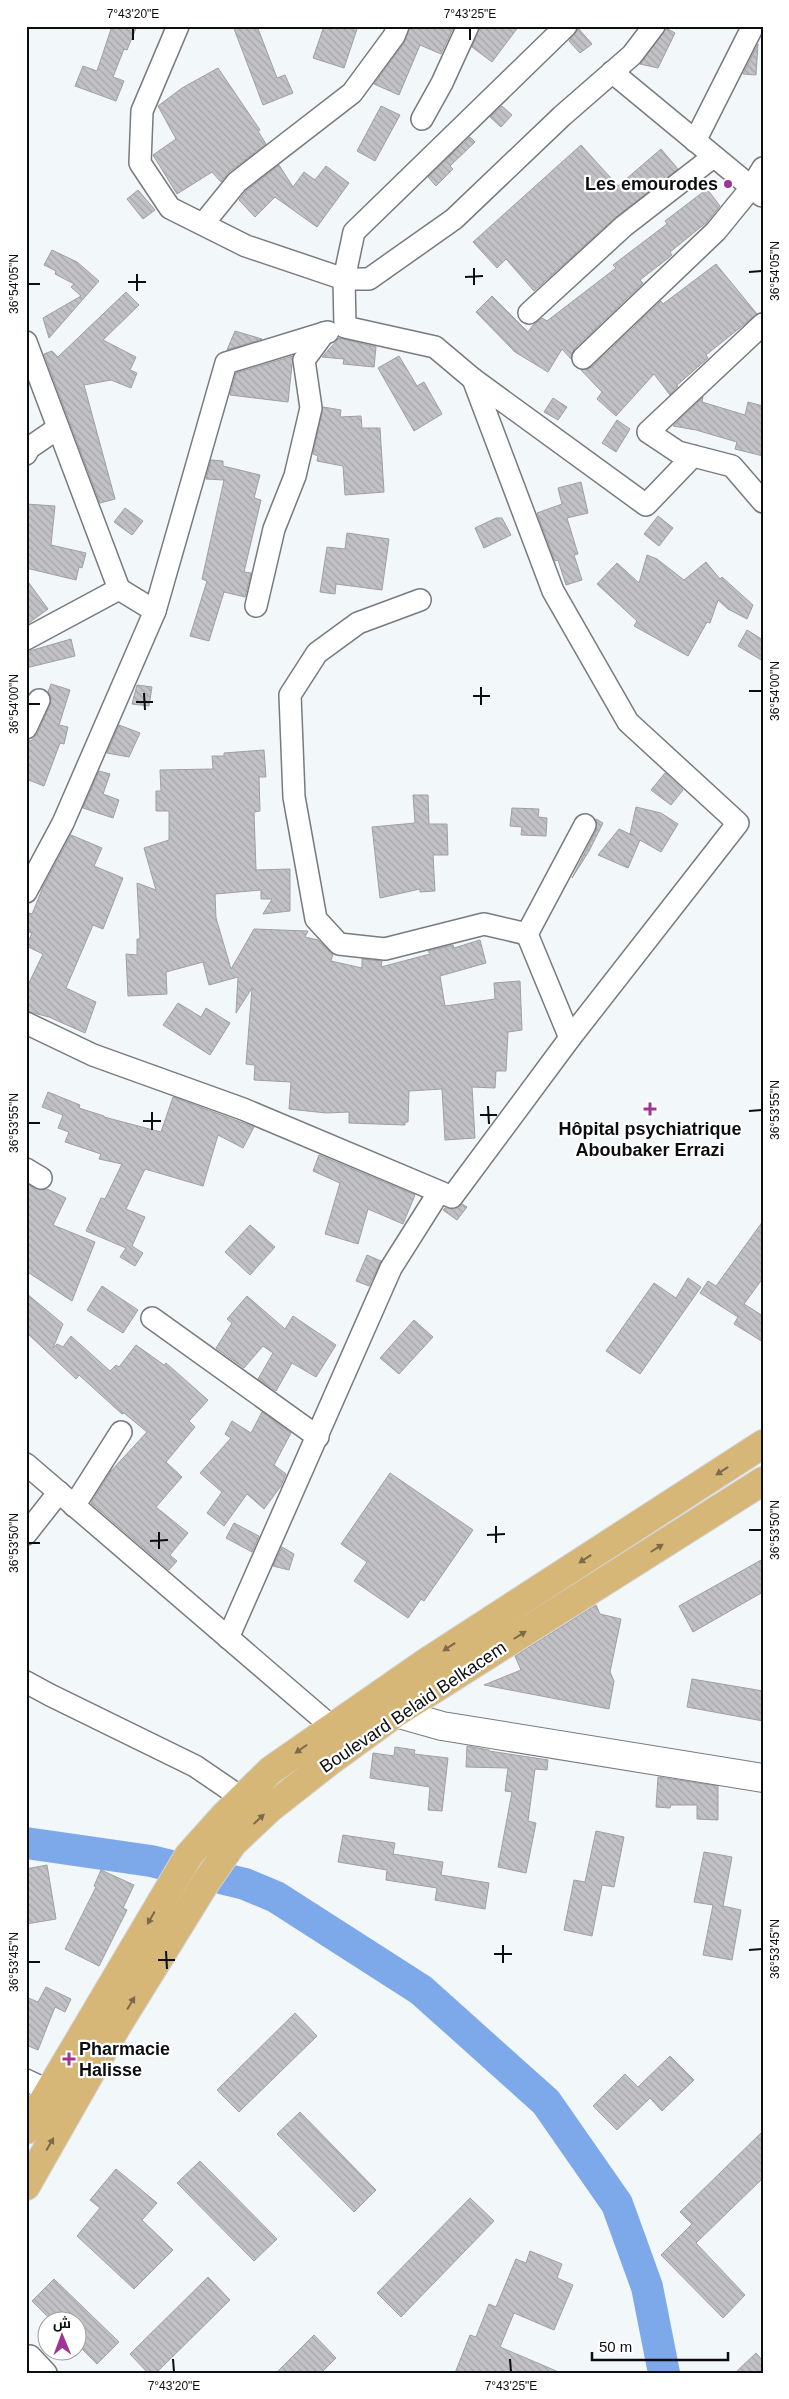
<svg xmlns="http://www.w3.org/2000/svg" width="789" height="2399" font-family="Helvetica,Cairo,sans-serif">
  <defs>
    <pattern id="building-back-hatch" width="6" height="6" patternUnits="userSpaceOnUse" patternTransform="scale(1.25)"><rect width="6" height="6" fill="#c2c1c6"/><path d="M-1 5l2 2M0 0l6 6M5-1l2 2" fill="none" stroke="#a6a5a9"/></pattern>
  </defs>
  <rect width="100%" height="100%" fill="#f2f7fa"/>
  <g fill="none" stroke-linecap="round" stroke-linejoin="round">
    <polyline stroke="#7da9eb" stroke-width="32" points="26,1843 151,1861 245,1884 276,1897 421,1990 546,2102 617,2204 647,2287 664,2373"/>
  </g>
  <g fill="url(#building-back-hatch)" stroke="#a09fa4">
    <polygon points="112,26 137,26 127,50 124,49 113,77 124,81 116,101 75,86 83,66 97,71"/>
    <polygon points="233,26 257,26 277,78 285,75 293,93 263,105"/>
    <polygon points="324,26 358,26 344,68 313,58"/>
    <polygon points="410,26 454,26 441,54 420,45 399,95 374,84 404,43"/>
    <polygon points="480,26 519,26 492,62 472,47"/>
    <polygon points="578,28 592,44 580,53 569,41"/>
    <polygon points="666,28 675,33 658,68 640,64"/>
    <polygon points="758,44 756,75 743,74"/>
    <polygon points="218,68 260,130 258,131 266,144 229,172 221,182 212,172 177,194 153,155 176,139 158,106 182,88"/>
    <polygon points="381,106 400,115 375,161 357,151"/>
    <polygon points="502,106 512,115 501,127 490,117"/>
    <polygon points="470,137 475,142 450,166 453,169 436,186 428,177"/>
    <polygon points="581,145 618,186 661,149 678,169 616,217 534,291 506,259 497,268 473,242"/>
    <polygon points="279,165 293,187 304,172 315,180 326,166 349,183 317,227 275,197 255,217 239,200 246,191"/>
    <polygon points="707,189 720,206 707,222 670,252 672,255 640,280 643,283 574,349 571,359 562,349 548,372 515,352 476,312 492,296 528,332 533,325 542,318 547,321 616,268 613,265 667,224 665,221"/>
    <polygon points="138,190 155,210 143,219 127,199"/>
    <polygon points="52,250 77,262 99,281 49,338 43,318 81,296 71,287 74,284 55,274 56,271 44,265"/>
    <polygon points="716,264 757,314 706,355 708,358 676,386 678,386 670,395 654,374 616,416 597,399 602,392 581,370 592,367 661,301 663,304"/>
    <polygon points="126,292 139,305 103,340 136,357 130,370 137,373 131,388 111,380 84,385 115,499 100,503 44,354 52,351 58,357"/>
    <polygon points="235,331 262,339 227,350"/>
    <polygon points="339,338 376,347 374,367 343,364 344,359 322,357"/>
    <polygon points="293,356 288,402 230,395 236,373"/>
    <polygon points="399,356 417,386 424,382 442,414 414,431 378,368"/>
    <polygon points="703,397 702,402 745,415 748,402 763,406 763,456 735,449 737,442 696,430 673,426"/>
    <polygon points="553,398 567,407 558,420 544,412"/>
    <polygon points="323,407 341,410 340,417 361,416 362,428 380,428 384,492 345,495 343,466 317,461 318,456 313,454"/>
    <polygon points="617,420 630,429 616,452 602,443"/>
    <polygon points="211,460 223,461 223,466 260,475 254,498 261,500 244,572 251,573 245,597 224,592 209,641 190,636 207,581 202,579 224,480 206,479"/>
    <polygon points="581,482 588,513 567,518 578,554 574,555 582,580 566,585 558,560 555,561 537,513 562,504 558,488"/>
    <polygon points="26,504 55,506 51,545 86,553 82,568 79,567 76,580 26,568"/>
    <polygon points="125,508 143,521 132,535 114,522"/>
    <polygon points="658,516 673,528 659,546 644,534"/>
    <polygon points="496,518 502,518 511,535 484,548 475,528"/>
    <polygon points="347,533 389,539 382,590 336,584 335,594 320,592 327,547 345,549"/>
    <polygon points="647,555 657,559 684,580 706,562 720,579 722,577 753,605 747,619 728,609 718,600 710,623 707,622 688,656 634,626 637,621 597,584 617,563 639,583"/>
    <polygon points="26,579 48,609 26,625"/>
    <polygon points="747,630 763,640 763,661 738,646"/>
    <polygon points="71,639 75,656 26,668 26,652"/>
    <polygon points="51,684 70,690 59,725 68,727 64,744 60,743 44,786 26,779 26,740 31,741 37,734 50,705 51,698 48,692"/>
    <polygon points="137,685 152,687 149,706 132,704"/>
    <polygon points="119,725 140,733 129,757 107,753"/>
    <polygon points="264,750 266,777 259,777 260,811 254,812 256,870 290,869 290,911 263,914 272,899 261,899 261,890 215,894 216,918 231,969 254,929 308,931 305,937 318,940 333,954 331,961 362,968 362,959 382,961 381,967 430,954 428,951 453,945 454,948 480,940 486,963 440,976 445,1006 495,999 494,983 520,981 522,1030 508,1032 506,1071 496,1071 495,1088 472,1087 475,1138 445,1140 442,1089 409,1091 408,1122 405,1122 405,1125 349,1123 349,1112 326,1113 289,1109 291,1082 254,1080 255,1065 246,1064 252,988 236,1013 238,977 209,985 203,962 166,972 167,994 128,996 126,954 137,955 137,939 140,939 137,883 156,890 144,848 169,840 169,811 156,811 156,791 161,791 160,770 213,769 212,756 224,756 224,753"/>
    <polygon points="99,771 110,774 103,794 119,800 113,818 83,808"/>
    <polygon points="665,773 683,790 671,805 651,790"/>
    <polygon points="413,795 428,795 429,824 447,824 448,855 433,855 435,891 420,892 420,889 380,898 372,827 415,823"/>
    <polygon points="636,807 661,813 678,824 661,852 640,840 628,868 598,855 619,829 634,836 630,834"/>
    <polygon points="512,808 539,809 538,817 547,818 546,836 521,835 522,827 510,826"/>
    <polygon points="596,819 603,823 589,851 572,878 596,831"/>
    <polygon points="71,835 102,848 94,866 123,878 103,929 93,925 66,988 96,1002 85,1033 49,1017 26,1011 26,989 43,954 26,946 32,933 26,931 26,912 32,914 43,887"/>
    <polygon points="178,1003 201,1017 206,1008 230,1023 210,1055 163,1025"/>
    <polygon points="48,1092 80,1105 79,1108 104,1116 104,1117 161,1132 173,1097 254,1127 243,1148 218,1135 203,1186 145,1169 126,1209 145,1217 132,1246 143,1253 135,1266 120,1257 126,1248 86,1231 101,1198 105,1199 122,1164 99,1159 101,1154 65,1142 69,1132 58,1128 63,1115 42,1107"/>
    <polygon points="319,1155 415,1195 403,1224 368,1209 358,1244 325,1234 340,1183 313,1171"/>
    <polygon points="26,1184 40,1190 47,1189 66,1198 53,1225 95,1242 72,1301 26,1271"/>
    <polygon points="462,1204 467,1207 457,1220 443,1210 445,1208 457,1208"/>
    <polygon points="763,1221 763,1278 744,1304 763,1316 763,1342 734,1324 738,1317 700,1293 708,1281 716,1286"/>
    <polygon points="250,1225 275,1247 250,1275 225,1252"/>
    <polygon points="367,1255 381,1261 369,1286 356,1281"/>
    <polygon points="688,1278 701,1287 640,1374 606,1351 654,1283 676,1298"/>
    <polygon points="102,1286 138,1310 123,1333 87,1310"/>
    <polygon points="26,1293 63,1324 53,1348 57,1344 63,1347 71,1336 110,1371 116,1365 119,1367 136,1345 164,1365 166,1363 208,1400 189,1421 195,1427 166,1462 182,1477 156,1507 188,1533 170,1555 177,1561 169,1570 91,1503 111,1471 147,1432 124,1413 122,1414 79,1375 76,1379 26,1332"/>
    <polygon points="247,1296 285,1329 293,1316 336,1345 316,1377 292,1363 276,1391 258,1379 273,1353 263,1346 244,1368 216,1348 232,1323 227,1319"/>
    <polygon points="414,1320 433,1337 399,1374 380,1358"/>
    <polygon points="262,1412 291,1433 274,1465 286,1474 281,1486 264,1509 247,1494 224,1526 207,1513 222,1492 200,1473 231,1438 225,1434 232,1421 251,1433"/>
    <polygon points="390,1473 473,1530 424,1601 421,1599 408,1618 354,1581 367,1562 341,1544"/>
    <polygon points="234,1523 259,1536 252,1552 226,1538"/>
    <polygon points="282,1547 294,1554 289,1570 273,1566"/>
    <polygon points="763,1559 763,1592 693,1632 679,1606"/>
    <polygon points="596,1605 600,1614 621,1619 610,1672 614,1681 609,1709 484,1685 521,1670 515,1656"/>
    <polygon points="692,1679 763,1691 763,1721 687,1707"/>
    <polygon points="467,1746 489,1750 489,1751 548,1760 547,1770 535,1769 528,1821 536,1823 526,1873 498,1867 512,1792 505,1791 508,1768 466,1767"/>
    <polygon points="395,1747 415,1750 414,1754 448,1758 442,1811 428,1810 430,1787 370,1778 373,1753 394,1756"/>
    <polygon points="658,1777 718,1786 718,1820 697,1819 697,1805 671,1805 670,1808 656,1807"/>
    <polygon points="596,1831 624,1837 614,1887 602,1885 592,1936 564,1930 574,1880 585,1882"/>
    <polygon points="343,1835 395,1843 393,1854 443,1862 441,1875 489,1883 485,1909 435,1900 437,1888 386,1880 387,1870 338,1862"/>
    <polygon points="704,1852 732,1857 723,1906 741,1910 732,1960 703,1955 713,1905 694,1902"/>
    <polygon points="47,1865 56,1919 26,1924 26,1869"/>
    <polygon points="101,1870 134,1885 123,1908 127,1910 99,1966 65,1949 96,1887 94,1886"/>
    <polygon points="46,1987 71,1999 65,2012 55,2007 38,2050 26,2045 26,1997 38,2002"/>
    <polygon points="295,2013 317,2036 239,2112 217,2090"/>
    <polygon points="670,2056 694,2080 662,2111 650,2098 617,2130 593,2106 625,2074 638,2087"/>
    <polygon points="300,2112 376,2190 354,2212 277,2134"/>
    <polygon points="763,2131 763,2178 696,2243 745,2295 723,2318 661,2255 692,2224 680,2212"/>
    <polygon points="200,2161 277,2239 254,2261 177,2183"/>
    <polygon points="116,2169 157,2203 142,2220 173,2250 134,2289 77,2236 100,2208 90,2200"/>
    <polygon points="470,2198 494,2221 401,2317 377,2293"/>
    <polygon points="530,2251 562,2264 557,2278 573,2285 554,2330 514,2313 500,2347 561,2373 455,2373 470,2335 476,2337 489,2304 496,2307 516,2259 526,2263"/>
    <polygon points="208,2277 230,2300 156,2373 148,2373 130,2354"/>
    <polygon points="54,2279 119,2342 97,2364 78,2345 78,2322 53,2322 32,2301"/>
    <polygon points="314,2335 336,2358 321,2373 276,2373"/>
    <polygon points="756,2353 763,2361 763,2373 735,2373"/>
  </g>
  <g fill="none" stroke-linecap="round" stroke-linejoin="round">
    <defs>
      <g id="street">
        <polyline points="178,26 142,111 140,163 170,208 246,246 344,279 369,279 454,219 562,116 632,55 654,26"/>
        <polyline points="612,72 762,196"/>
        <polyline points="422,119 442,83 468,26"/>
        <polyline points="695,141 753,26"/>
        <polyline points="203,224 237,182 352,93 394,36 398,26"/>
        <polyline points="529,313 624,226 713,157"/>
        <polyline points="763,324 648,432 678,452 732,466 763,502"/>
        <polyline points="26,342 119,589 26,639"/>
        <polyline points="583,358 716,231 751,188 763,168"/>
        <polyline points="473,379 435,347 345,327 344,279 354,232 566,26"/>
        <polyline points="26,454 29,448 58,428"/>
        <polyline points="420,600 358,623 317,653 290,695 294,797 316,919 339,944 385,949 484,924 527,934"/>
        <polyline points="256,606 274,529 295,476 311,408 304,360 324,333 328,332"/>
        <polyline points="155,611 226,363 324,333"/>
        <polyline points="26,728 39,700"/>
        <polyline points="585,825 527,934 570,1038 738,823 628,722 553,591 473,379 646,505 693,456"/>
        <polyline points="26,892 63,823 155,611 119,589"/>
        <polyline points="26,1023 93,1055 243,1109 452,1197 570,1038"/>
        <polyline points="26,1169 41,1178"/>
        <polyline points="152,1318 318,1437"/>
        <polyline points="26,1464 332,1727"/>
        <polyline points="74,1506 121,1432"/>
        <polyline points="26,1534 59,1492"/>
        <polyline points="228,1638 391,1268 439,1192"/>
        <polyline points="26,1682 50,1695 195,1766 242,1798"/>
        <polyline points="26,2080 62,2097"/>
        <polyline points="26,2360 30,2356 46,2373"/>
      </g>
      <polyline id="secondary" points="380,1704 396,1713 442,1726 763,1778"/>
      <g id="primary">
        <polyline points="26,2130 189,1855 224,1816 271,1770 425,1663 763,1444"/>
        <polyline points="26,2186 117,2026 206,1882 233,1843 269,1809 330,1761 396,1713 763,1481"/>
      </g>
    </defs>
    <use href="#street" stroke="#777b7f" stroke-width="24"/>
    <use href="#secondary" stroke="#777b7f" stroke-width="30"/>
    <use href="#primary" stroke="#d3d3d4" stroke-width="30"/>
    <use href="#street" stroke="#fff" stroke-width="21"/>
    <use href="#secondary" stroke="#fff" stroke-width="28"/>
    <use href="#primary" stroke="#d7b778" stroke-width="28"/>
  </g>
  <defs><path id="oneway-solid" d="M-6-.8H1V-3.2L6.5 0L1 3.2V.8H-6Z" transform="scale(1.25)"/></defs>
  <g fill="#7c6a49">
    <use href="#oneway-solid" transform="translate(722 1471) rotate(147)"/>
    <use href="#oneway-solid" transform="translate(657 1548) rotate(-32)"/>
    <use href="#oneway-solid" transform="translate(585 1559) rotate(147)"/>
    <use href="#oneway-solid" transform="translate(520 1635) rotate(-32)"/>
    <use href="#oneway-solid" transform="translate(449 1647) rotate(147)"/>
    <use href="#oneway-solid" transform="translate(301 1749) rotate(145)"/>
    <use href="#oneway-solid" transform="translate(259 1819) rotate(-43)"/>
    <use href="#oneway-solid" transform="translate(151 1918) rotate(120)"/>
    <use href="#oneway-solid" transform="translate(131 2003) rotate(-59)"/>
    <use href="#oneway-solid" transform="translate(50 2144) rotate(-60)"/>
  </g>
  <path fill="none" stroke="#0c0d0f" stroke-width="2" d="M 133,28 L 133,40M 470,28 L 470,40M 474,268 L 474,285M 749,272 L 762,271M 137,274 L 137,291M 465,277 L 483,276M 128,282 L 146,282M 28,284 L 40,284M 481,687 L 481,705M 749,691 L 762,691M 144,693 L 145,710M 473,696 L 490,696M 136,702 L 153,702M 28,704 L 40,704M 488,1106 L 489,1124M 749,1111 L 762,1110M 152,1112 L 152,1130M 480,1115 L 497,1115M 143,1121 L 161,1121M 28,1123 L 40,1123M 496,1526 L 496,1543M 749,1530 L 762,1530M 159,1532 L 159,1549M 487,1535 L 505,1534M 150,1541 L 168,1540M 28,1543 L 40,1543M 503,1945 L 503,1963M 749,1950 L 762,1949M 166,1951 L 167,1969M 494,1954 L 512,1954M 158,1960 L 175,1960M 28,1962 L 40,1962M 173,2359 L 174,2372M 510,2359 L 511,2372"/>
  <g fill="#9e3495" stroke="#fff" stroke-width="2">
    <circle cx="728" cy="184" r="5"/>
    <path d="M647.5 1101.5h5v5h5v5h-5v5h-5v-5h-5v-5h5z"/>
    <path d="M66.5 2051.5h5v5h5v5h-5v5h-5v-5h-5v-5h5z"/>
  </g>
  <g text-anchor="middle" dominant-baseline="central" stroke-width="4.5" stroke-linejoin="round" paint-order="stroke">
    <g font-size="18" font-weight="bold" fill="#0c0d0f" stroke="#fff" text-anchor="end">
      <text x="718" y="184">Les emourodes</text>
      <text x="650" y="1129" text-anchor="middle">Hôpital psychiatrique<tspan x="650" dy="21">Aboubaker Errazi</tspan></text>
      <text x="79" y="2049" text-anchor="start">Pharmacie<tspan x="79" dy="21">Halisse</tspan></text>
    </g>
    <g font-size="18" fill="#0c0d0f" stroke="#fff">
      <text transform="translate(413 1707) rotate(-34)">Boulevard Belaid Belkacem</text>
    </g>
  </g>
  <rect width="789" height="2399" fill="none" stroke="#ffffff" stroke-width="55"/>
  <g transform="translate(62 2336) rotate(359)"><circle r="24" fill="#ffffff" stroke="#9e9e9f"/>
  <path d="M0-4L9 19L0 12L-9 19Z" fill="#9e3495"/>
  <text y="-8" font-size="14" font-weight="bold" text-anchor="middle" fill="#0c0d0f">ش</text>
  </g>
  <path d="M592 2352v8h136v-8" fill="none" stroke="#0c0d0f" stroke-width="2.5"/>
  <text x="599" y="2352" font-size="15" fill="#0c0d0f" stroke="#ffffff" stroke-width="4" paint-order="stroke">50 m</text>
  <rect x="28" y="28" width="734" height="2344" fill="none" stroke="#0c0d0f" stroke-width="2"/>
  <g font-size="12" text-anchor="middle" fill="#0c0d0f">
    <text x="133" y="18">7°43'20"E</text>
    <text x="470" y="18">7°43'25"E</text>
    <text transform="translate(775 271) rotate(-90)" y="4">36°54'05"N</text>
    <text transform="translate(14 284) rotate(-90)" y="4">36°54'05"N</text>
    <text transform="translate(775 691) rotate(-90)" y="4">36°54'00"N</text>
    <text transform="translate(14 704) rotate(-90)" y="4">36°54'00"N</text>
    <text transform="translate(775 1110) rotate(-90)" y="4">36°53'55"N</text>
    <text transform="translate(14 1123) rotate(-90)" y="4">36°53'55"N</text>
    <text transform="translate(775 1530) rotate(-90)" y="4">36°53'50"N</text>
    <text transform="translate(14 1543) rotate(-90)" y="4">36°53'50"N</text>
    <text transform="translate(775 1949) rotate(-90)" y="4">36°53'45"N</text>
    <text transform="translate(14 1962) rotate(-90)" y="4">36°53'45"N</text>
    <text x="174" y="2390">7°43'20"E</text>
    <text x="511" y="2390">7°43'25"E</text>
  </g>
</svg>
